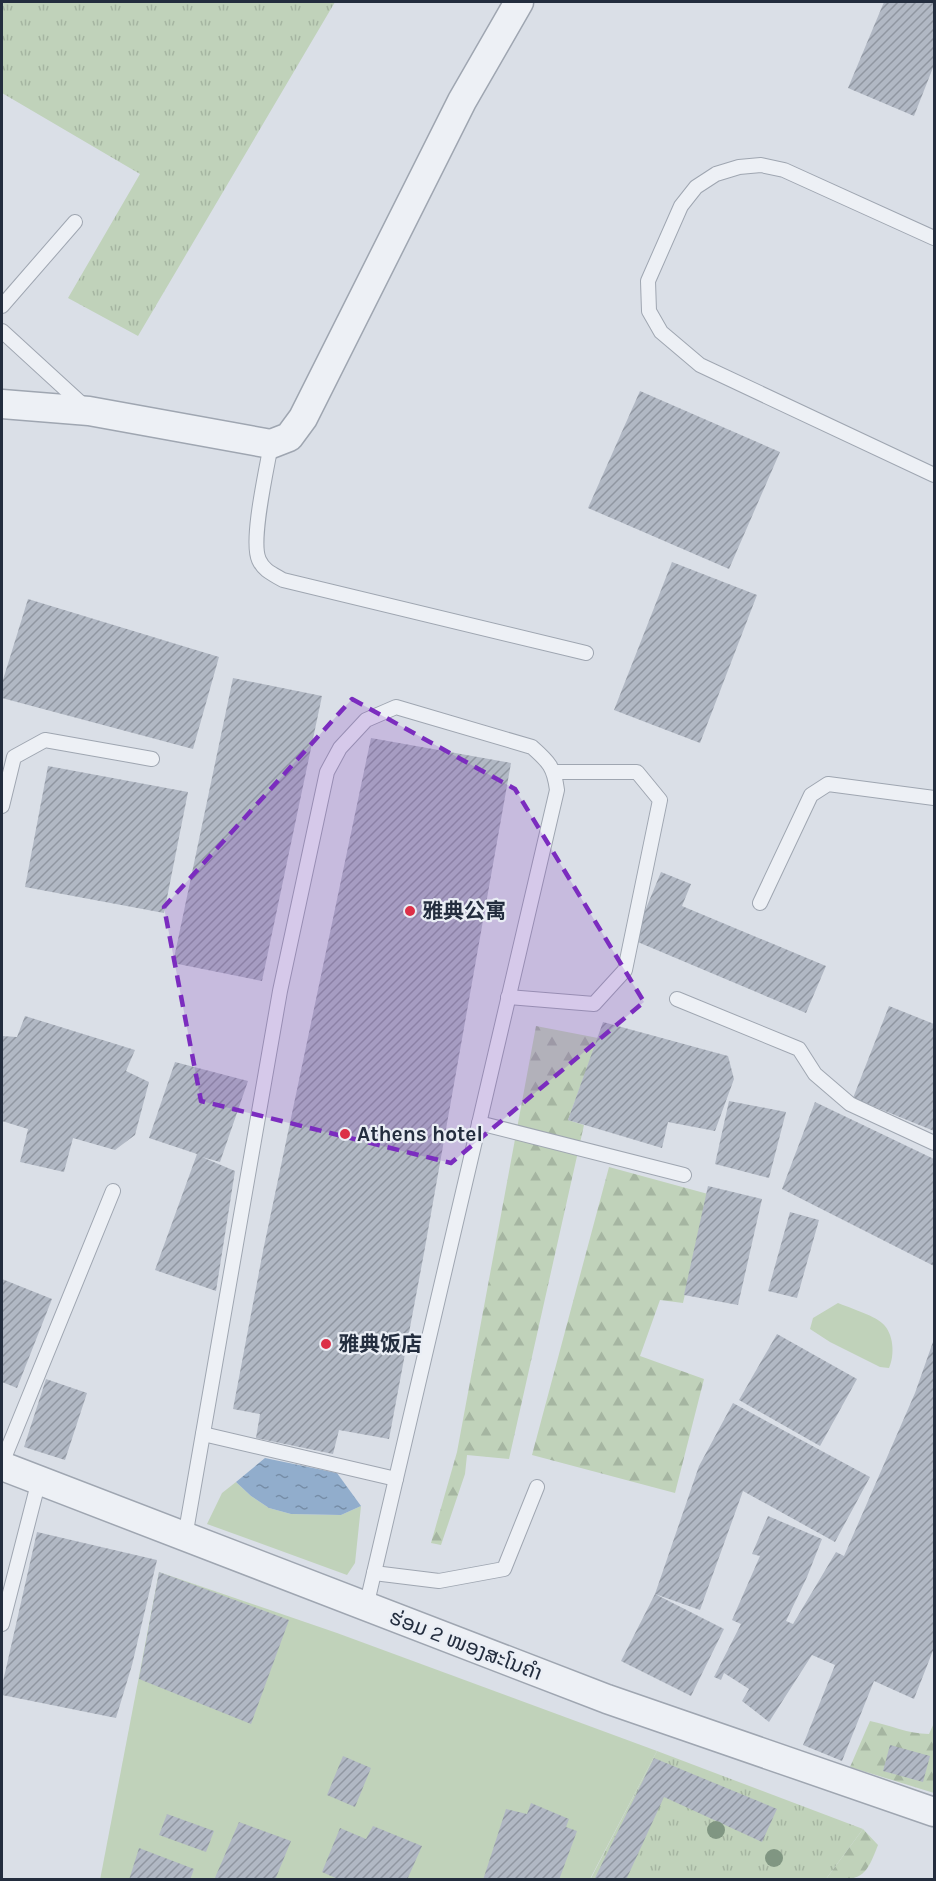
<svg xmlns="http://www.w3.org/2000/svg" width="936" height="1881" font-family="Karla,'Noto Sans SC','Noto Sans Lao',sans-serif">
  <defs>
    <pattern id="grass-tufts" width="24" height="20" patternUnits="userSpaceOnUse" patternTransform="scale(1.5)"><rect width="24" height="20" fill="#c0d2ba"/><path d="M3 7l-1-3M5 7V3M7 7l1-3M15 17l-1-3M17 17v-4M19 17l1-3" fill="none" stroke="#a5b5a1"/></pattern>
    <pattern id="forest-firs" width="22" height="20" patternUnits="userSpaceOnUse" patternTransform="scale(1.5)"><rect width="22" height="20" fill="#c0d2ba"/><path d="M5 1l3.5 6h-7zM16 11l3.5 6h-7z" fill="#a5b5a1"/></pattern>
    <pattern id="water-ripples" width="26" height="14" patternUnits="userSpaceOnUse" patternTransform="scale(1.5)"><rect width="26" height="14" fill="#91adcc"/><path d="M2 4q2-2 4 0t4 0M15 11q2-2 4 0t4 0" fill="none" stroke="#768da7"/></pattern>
    <pattern id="building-hatch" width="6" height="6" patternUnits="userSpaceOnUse" patternTransform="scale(1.5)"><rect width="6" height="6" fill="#b1b8c4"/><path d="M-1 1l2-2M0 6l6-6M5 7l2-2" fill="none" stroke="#9096a1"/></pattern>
  </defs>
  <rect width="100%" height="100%" fill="#dadfe7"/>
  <g fill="url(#grass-tufts)">
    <polygon points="2,2 335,2 138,336 68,298 140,174 2,93"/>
    <polygon points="657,1751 863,1829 826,1879 590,1880"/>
  </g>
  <g fill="url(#forest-firs)">
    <polygon points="536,1026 598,1038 568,1120 584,1125 509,1459 467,1455 465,1474 441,1545 431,1543 457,1452"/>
    <polygon points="609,1167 708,1194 683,1303 660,1300 640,1356 704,1379 675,1493 532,1455"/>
    <path d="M 870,1721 C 890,1725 908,1734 929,1734 L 934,1723 L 934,1793 L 850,1767 Z"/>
    <path d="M 863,1829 L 878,1845 C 865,1879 861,1880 826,1879 Z"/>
  </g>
  <g fill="#c0d2ba">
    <path d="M 838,1303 C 850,1308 873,1315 882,1323 C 894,1333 895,1355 889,1368 L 880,1367 L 830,1342 L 810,1329 L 813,1318 Z"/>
    <polygon points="236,1482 251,1496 269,1508 291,1514 341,1515 361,1506 355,1563 347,1575 207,1524 222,1493"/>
    <polygon points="159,1572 337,1633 657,1751 590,1879 100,1880"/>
  </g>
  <polygon fill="url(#water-ripples)" points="265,1458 337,1473 361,1506 341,1515 291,1514 269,1508 251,1496 236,1482"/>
  <g fill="url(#building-hatch)">
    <polygon points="884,2 934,2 934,65 914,116 848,88"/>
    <polygon points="640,391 780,452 729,569 588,508"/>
    <polygon points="672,562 757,595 700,743 614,710"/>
    <polygon points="28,599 219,657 193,749 2,698 2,683"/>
    <polygon points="233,678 322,696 262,981 173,963"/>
    <polygon points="371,738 511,763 424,1253 389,1439 339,1430 333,1454 256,1438 260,1414 233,1409 263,1251"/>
    <polygon points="48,766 188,792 164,913 25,887"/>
    <polygon points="661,872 691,884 682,906 826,966 806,1013 633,940"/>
    <polygon points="889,1006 934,1024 934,1131 853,1098"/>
    <polygon points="25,1016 135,1050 126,1071 149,1082 135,1135 115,1150 73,1138 64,1172 20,1162 28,1129 2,1121 2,1036 17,1037"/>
    <polygon points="603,1022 728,1056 734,1079 715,1131 668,1122 662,1148 568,1120"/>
    <polygon points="175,1062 248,1081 220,1162 202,1157 235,1171 216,1291 155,1270 197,1154 149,1138"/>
    <polygon points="729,1101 786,1112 769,1178 715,1164"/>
    <polygon points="815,1102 934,1159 934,1266 782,1189"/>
    <polygon points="708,1186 762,1199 738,1305 684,1295"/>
    <polygon points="790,1212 819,1220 797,1298 768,1291"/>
    <polygon points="2,1279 52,1299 17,1388 2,1382"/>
    <polygon points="777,1334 857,1379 820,1446 739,1400"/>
    <polygon points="934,1339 934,1648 914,1699 874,1681 842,1761 803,1745 835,1665 812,1655 769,1722 742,1701 749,1689 724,1673 721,1680 714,1677 741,1624 732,1620 760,1556 752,1554 768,1516 822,1539 807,1577 786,1621 793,1624 836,1552 844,1556 915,1393"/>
    <polygon points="46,1379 87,1393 65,1460 24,1447"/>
    <polygon points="733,1403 870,1477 835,1542 743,1491 700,1610 655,1594 699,1466"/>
    <polygon points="37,1532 157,1560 132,1665 116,1718 2,1695 2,1686"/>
    <polygon points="159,1572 289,1620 251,1724 139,1679"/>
    <polygon points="655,1594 724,1629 691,1696 621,1661"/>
    <polygon points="890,1745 930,1756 923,1782 883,1771"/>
    <polygon points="343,1756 371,1768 355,1807 327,1795"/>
    <polygon points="654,1758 777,1809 762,1842 664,1797 626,1880 594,1880"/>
    <polygon points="531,1803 569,1819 566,1827 577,1831 559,1880 483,1880 506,1809 527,1814"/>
    <polygon points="167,1814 214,1831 206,1852 159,1835"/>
    <polygon points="239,1822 291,1841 275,1880 214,1880"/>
    <polygon points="373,1826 422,1846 407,1880 340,1880 322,1872 340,1828 366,1839"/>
    <polygon points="139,1848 194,1869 190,1880 129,1880"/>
  </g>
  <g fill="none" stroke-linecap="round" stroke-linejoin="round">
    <defs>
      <g id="lane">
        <polyline points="934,238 784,170 761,165 739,167 716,174 696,187 681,206 648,281 649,311 661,332 700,365 934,475"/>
        <polyline points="2,306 75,222"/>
        <polyline points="2,331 85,407"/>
        <path d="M 271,444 C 267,468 250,541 259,560 C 264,571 273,574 283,580 L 586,653"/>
        <polyline points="2,806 14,757 45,740 152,759"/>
        <polyline points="760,903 811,795 828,784 934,798"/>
        <polyline points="508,997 594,1004 625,970 660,800 637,772 555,772"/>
        <polyline points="677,999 799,1049 815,1074 850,1104 934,1143"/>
        <polyline points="479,1123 684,1175"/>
        <polyline points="203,1434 396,1479"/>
        <polyline points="2,1463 113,1191"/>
        <path d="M 185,1537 L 280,991 L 327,772 L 340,748 L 366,720 L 396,707 L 532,747 C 549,762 554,767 557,790 L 366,1607"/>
        <polyline points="374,1573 439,1581 504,1569 537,1487"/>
        <polyline points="2,1624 39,1480"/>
      </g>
      <g id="street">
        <polyline points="2,404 89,411 271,444 289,437 303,418 462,101 519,2"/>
        <polyline points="2,1466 607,1699 934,1812"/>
      </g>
    </defs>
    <use href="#lane" stroke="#9fa6b1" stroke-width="16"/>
    <use href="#street" stroke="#9fa6b1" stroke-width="31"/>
    <use href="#lane" stroke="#edf0f5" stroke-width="14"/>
    <use href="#street" stroke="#edf0f5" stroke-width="28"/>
  </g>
  <g fill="#809682">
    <circle cx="716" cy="1830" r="9"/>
    <circle cx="774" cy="1858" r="9"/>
  </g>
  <path fill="#7b2cbf" fill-opacity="0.2" stroke="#7b2cbf" stroke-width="4.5" stroke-dasharray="12 8" stroke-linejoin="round" d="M 352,699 L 515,789 L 644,1002 L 451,1163 L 201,1101 L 164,907 Z"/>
  <g fill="#dc2f47" stroke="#eaeef5" stroke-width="2">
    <circle cx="410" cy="911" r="6"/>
    <circle cx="345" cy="1134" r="6"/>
    <circle cx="326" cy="1344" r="6"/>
  </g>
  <g text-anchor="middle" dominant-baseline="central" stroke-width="4.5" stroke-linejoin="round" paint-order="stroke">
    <g font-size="21" font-weight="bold" fill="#232d3e" stroke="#eaeef5" text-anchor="start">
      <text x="422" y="911">雅典公寓</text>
      <text x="357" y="1134">Athens hotel</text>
      <text x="338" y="1344">雅典饭店</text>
    </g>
    <g font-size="21" fill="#232d3e" stroke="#eaeef5">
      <text transform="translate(466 1645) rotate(21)">ຮ່ອມ 2 ໜອງສະໂນຄໍາ</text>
    </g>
  </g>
  <rect width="936" height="1881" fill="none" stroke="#232d3e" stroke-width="6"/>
</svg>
